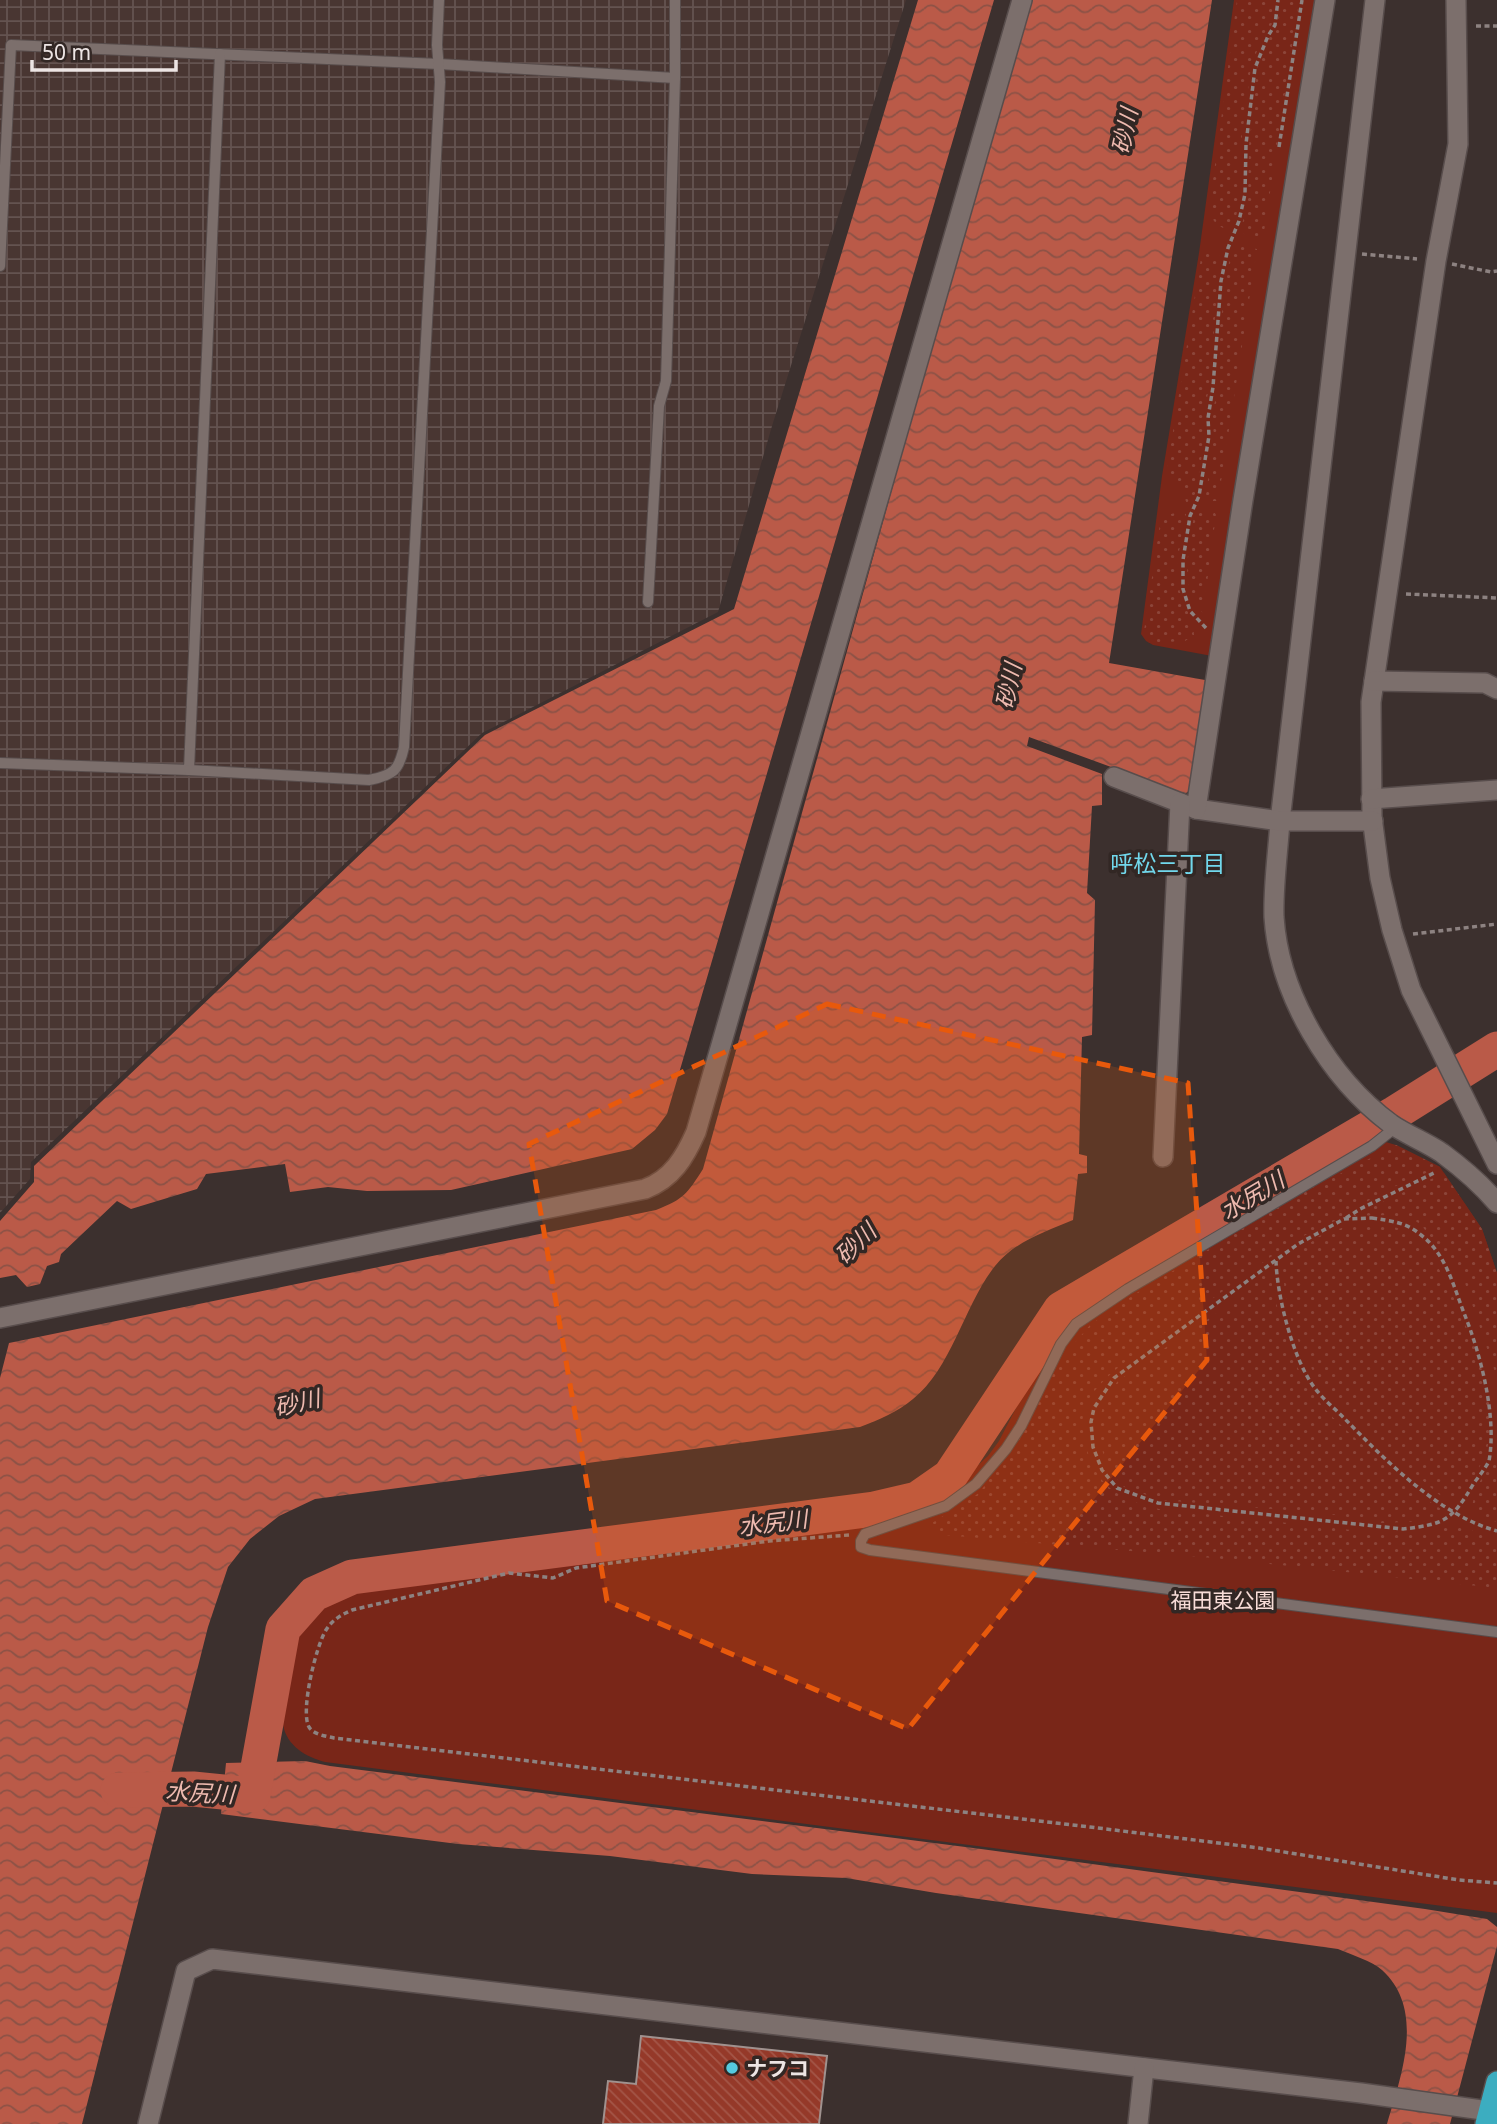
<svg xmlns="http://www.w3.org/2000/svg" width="1497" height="2124" font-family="'Noto Sans','Noto Sans JP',sans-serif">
  <defs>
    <pattern id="industrial-grid" width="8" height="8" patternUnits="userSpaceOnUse" patternTransform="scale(1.75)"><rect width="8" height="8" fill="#493632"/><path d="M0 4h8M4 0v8" fill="none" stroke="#645350"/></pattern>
    <pattern id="garden-dots" width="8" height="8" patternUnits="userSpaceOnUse" patternTransform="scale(1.75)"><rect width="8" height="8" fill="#792618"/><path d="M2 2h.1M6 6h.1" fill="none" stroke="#8c4539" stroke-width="1.8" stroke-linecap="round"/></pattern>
    <pattern id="water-waves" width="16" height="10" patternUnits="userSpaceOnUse" patternTransform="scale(1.75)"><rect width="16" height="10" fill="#ba5a48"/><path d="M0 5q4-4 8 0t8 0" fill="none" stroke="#8c5246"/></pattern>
    <pattern id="building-back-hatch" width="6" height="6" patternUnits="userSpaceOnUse" patternTransform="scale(1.75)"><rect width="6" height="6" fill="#953929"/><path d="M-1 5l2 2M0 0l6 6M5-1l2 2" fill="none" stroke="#a45648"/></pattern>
  </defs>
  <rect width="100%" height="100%" fill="#3c302e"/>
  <polygon fill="url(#industrial-grid)" points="0,0 906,0 772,426 718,612 482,733 31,1162 30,1179 0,1213"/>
  <g fill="#792618">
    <polygon points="1234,0 1317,0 1212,656 1153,645 1146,641 1141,634 1162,476 1199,253"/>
    <path d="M 1372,1138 L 1396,1145 L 1440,1167 L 1482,1229 L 1497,1273 L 1497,1913 L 325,1762 C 306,1757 287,1746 283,1725 C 278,1697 290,1638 307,1616 C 315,1606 327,1599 337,1592 L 882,1518 L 924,1509 L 950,1491 L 988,1456 L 999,1441 L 1045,1352 L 1068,1321 L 1119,1285 L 1253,1202 L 1360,1141 Z"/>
  </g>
  <g fill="url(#garden-dots)">
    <path d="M 1237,0 L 1273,0 L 1272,24 L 1263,35 L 1251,67 L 1241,143 L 1241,193 L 1236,217 L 1228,230 C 1217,226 1212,221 1209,210 Z"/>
    <polygon points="1281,0 1299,0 1264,232 1256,238 1248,238 1241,230 1248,197 1249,146 1257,69 1269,38 1277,26"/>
    <polygon points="1237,246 1257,249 1218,501 1209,501 1206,495 1214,435 1212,417 1218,385 1218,340 1224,298 1224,283 1230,259"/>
    <polygon points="1220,251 1210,383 1203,418 1205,436 1196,492 1188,506 1179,485 1171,482 1166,475 1202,252"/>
    <path d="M 1204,509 L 1213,509 L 1216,515 L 1203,613 C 1177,589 1190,546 1194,515 Z"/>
    <path d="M 1178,512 L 1186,514 C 1182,538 1173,568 1180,592 C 1184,607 1194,620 1194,635 L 1185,641 L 1149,643 L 1144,631 L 1161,517 Z"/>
    <path d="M 1396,1145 L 1440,1167 L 1384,1191 L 1341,1218 L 1293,1241 L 1131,1357 C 1115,1370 1096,1385 1086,1404 C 1081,1413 1083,1425 1084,1435 C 1091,1482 1115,1499 1159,1509 L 1388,1534 L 1422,1534 L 1461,1523 L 1476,1533 L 1497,1541 L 1497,1588 L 1213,1558 L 932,1534 L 929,1525 L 979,1493 L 1020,1438 L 1061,1359 L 1090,1325 L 1135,1294 L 1295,1197 Z"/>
    <polygon points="1444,1173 1482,1229 1497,1273 1497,1378 1464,1280 1422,1226 1412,1218 1389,1215 1353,1216"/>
    <path d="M 1353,1224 C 1376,1224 1396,1223 1415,1237 C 1442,1258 1480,1356 1488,1391 C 1492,1407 1491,1429 1488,1445 C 1484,1466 1466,1487 1454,1505 C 1432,1491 1416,1474 1397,1456 C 1378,1437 1355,1422 1336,1402 C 1303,1366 1283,1313 1283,1264 L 1319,1236 Z"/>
    <path d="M 1266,1273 L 1270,1274 C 1279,1318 1290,1367 1320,1403 C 1335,1422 1356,1438 1374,1455 C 1395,1474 1417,1494 1441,1509 L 1442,1511 L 1426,1521 L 1382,1523 L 1323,1513 L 1161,1500 L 1124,1487 L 1114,1475 L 1103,1453 L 1099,1423 L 1103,1406 L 1117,1382 L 1141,1364 L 1220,1311 L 1239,1293 Z"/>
    <path d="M 1497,1453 L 1497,1522 L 1477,1515 L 1472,1507 C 1474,1497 1476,1487 1482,1478 C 1487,1469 1494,1464 1497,1453 Z"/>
  </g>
  <g fill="url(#water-waves)">
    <polygon points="918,0 994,0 667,1114 655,1130 632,1149 451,1190 367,1191 328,1187 290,1192 285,1164 206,1174 197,1189 131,1209 117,1201 61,1254 59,1262 47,1266 40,1284 27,1287 16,1275 0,1278 0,1221 34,1182 34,1166 485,735 734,609"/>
    <path d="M 1028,0 L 1212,0 L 1109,663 L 1205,680 L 1191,789 L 1185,794 L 1029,737 L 1027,746 L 1102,774 L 1102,805 L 1092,806 L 1087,893 L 1095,900 L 1092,1035 L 1082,1037 L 1079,1154 L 1087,1156 L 1087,1173 L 1078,1174 L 1073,1220 C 1045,1232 1015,1241 995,1266 C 964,1305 952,1368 913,1399 C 897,1412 879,1420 860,1427 L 315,1499 L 279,1516 L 250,1539 L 228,1567 L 208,1627 L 82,2124 L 0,2124 L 0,1378 L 9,1343 L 656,1210 C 684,1199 687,1194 703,1169 Z"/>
    <path d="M 305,1761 L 330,1766 L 981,1849 L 1425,1909 L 1487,1919 L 1497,1927 L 1497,1946 L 1450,2124 L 1387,2124 C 1401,2076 1426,2010 1382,1970 C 1372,1961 1352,1955 1338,1949 L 936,1893 L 846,1878 L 752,1874 L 610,1856 L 458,1844 L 221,1814 L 226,1763 Z"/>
  </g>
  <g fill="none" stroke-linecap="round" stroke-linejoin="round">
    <polyline stroke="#ba5a48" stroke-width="35" points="118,1790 193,1789 253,1795 283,1629 314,1594 352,1577 874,1509 917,1499 950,1476 1061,1309 1395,1113 1497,1049"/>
  </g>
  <polygon fill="url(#building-back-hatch)" stroke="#a0928f" stroke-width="2" points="641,2036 827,2056 819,2124 603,2124 608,2081 636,2084"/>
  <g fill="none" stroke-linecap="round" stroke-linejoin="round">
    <defs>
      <g id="lane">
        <polyline points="0,266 11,45 439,64 675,78"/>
        <polyline points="648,602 659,406 666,381 675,78 675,0"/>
        <polyline points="0,763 189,770 220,54"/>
        <path d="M 189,770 L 369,780 C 394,775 399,770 404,747 L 440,82 L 437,45 L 439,0"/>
        <polyline points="1396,1127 1372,1146 1128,1289 1076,1324 1061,1344 1021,1426 1006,1449 976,1484 946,1506 865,1534 861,1541 861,1547 870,1550 1497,1632"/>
      </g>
      <g id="street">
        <path d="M 1375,0 L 1280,821 C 1278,852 1273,886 1274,917 C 1279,994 1329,1078 1391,1124 C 1407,1135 1426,1142 1442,1153 C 1461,1167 1482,1185 1497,1203"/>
        <polyline points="1456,0 1458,144 1436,261 1371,702 1372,817 1380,878 1392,930 1411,990 1497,1164"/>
        <polyline points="1374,681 1485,683 1497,689"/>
        <polyline points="1114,777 1196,809 1280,821 1373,821"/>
        <polyline points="1371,799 1497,790"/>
        <polyline points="1196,809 1243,500 1325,0"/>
        <polyline points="1163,1157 1180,803"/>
        <path d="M 0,1318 L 645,1189 C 672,1179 685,1157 696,1132 L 1022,0"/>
        <polyline points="148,2124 186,1971 212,1959 1361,2093 1497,2112"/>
        <polyline points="1138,2124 1144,2068"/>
      </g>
      <polyline id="highway" points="1486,2124 1497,2082"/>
    </defs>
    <use href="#lane" stroke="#584d4c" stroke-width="12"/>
    <use href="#street" stroke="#584d4c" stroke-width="22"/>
    <use href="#highway" stroke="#584d4c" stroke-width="24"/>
    <g stroke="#8d8281" stroke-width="3.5" stroke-dasharray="5 3.5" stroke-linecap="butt">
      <polyline points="1476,26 1497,26"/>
      <polyline points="1279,147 1302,0"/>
      <polyline points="1362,254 1417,259"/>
      <polyline points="1452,264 1491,272 1497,271"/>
      <polyline points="1406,594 1497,598"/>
      <polyline points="1206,628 1190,611 1183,589 1183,560 1190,516 1199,496 1209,436 1208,418 1213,387 1221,281 1228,248 1239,221 1245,194 1246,144 1255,68 1268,36 1275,25 1278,0"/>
      <polyline points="1413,934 1497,924"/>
      <polyline points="1346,1218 1360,1209 1436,1172"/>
      <path d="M 1372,1218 C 1391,1221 1406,1222 1421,1235 C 1446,1254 1453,1285 1464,1313 C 1481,1355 1497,1417 1489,1461 C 1485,1469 1479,1476 1474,1483 C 1452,1520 1446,1524 1403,1529 L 1158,1503 L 1117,1488 L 1102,1470 L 1093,1447 L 1091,1422 L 1094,1408 L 1114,1378 L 1298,1244 L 1344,1219 Z"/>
      <path d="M 1276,1261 C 1277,1296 1293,1359 1314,1387 C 1322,1398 1334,1408 1344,1418 C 1385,1460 1439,1515 1497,1531"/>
      <path d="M 849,1535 L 769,1541 L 576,1568 L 553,1578 L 509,1573 L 352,1610 C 341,1615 332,1620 326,1630 C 316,1646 300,1711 309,1727 C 314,1735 326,1736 334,1738 L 1090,1827 L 1259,1848 L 1459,1880 L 1497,1883"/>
    </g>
    <use href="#lane" stroke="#7c6f6c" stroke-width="10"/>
    <use href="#street" stroke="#7c6f6c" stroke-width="19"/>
    <use href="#highway" stroke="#3cadc0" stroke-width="21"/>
  </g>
  <path fill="#e8590c" fill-opacity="0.2" stroke="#e8590c" stroke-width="5" stroke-dasharray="14 9" stroke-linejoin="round" d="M 827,1004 L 1188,1083 L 1207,1360 L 908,1729 L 607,1601 L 529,1144 Z"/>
  <circle fill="#55cadf" stroke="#322724" stroke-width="2.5" cx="732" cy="2068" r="7"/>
  <g text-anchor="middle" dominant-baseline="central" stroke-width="7" stroke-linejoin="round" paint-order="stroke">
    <g font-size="21" fill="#f8dcd7" stroke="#322724">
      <text x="1223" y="1600">福田東公園</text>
    </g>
    <g font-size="21" font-weight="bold" fill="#ede5e4" stroke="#322724" text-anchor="start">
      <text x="746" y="2068">ナフコ</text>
    </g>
    <g font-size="23" font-style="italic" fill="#eebaaf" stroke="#322724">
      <text transform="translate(1124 131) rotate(-78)">砂川</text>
      <text transform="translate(1008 686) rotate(-78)">砂川</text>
      <text transform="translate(1252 1195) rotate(-31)">水尻川</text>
      <text transform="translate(855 1243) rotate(-44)">砂川</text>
      <text transform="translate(297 1402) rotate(-13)">砂川</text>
      <text transform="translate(773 1522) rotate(-7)">水尻川</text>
      <text transform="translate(200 1792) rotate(3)">水尻川</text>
    </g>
    <g font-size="23" fill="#71d8ec" stroke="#322724">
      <text x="1168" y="863">呼松三丁目</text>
    </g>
  </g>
  <path d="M32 60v10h144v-10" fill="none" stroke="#ede5e4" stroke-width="3.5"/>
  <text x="42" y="60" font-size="21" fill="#ede5e4" stroke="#322724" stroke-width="5" paint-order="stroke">50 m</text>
</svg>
